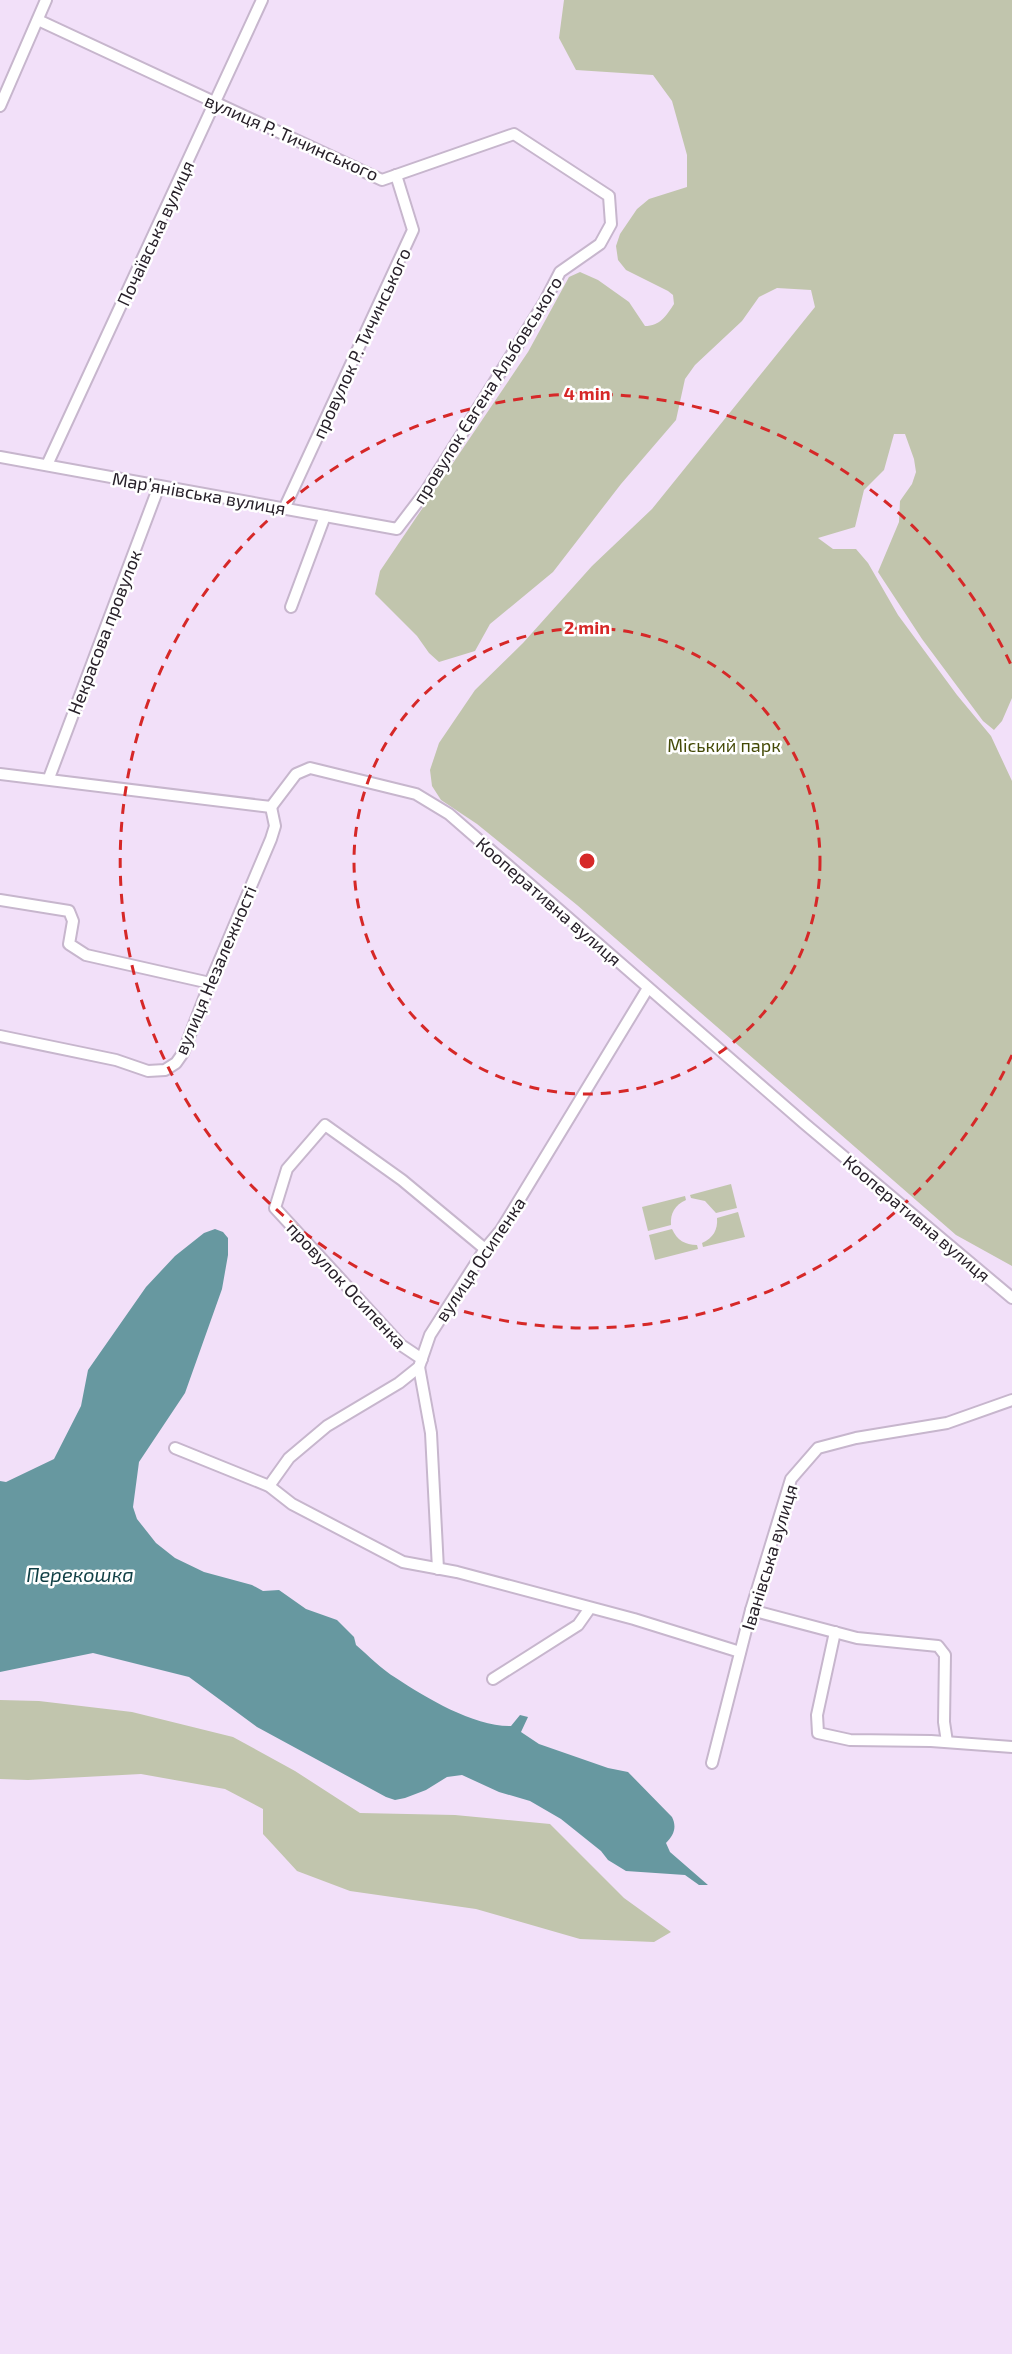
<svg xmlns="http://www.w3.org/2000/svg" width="1012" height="2354" font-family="'Exo 2',sans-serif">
  <rect width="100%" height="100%" fill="#f2e0f9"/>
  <g fill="#c1c5ad">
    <path d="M 564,0 L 1012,0 L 1012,698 L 1002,721 L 994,730 L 983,721 L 922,639 L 878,572 L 899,522 L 900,501 L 912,484 L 916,472 L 914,459 L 905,434 L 894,434 L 884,470 L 864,490 L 855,527 L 818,538 L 833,549 L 856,549 L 868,563 L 898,615 L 957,695 L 991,736 L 1012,781 L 1012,1266 L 956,1235 L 577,905 L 477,824 L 441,800 L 432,786 L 430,770 L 439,743 L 475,690 L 523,643 L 592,566 L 652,509 L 815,307 L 811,290 L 777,288 L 759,297 L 742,321 L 695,365 L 685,379 L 676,420 L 621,484 L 553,572 L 490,624 L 475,651 L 439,662 L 429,653 L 417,636 L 375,594 L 380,571 L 528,352 L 569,277 L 580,272 L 598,280 L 629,302 L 645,326 C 660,326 666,316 674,304 L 673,295 L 668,291 L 626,270 L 618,260 L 616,246 L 620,234 L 637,209 L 649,199 L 687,187 L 687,155 L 672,101 L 653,75 L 576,70 L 559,38 Z"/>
    <polygon points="731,1184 737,1208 716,1213 705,1201 691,1198 690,1195"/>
    <path d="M 685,1196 L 686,1200 C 675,1205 670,1213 671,1225 L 648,1231 L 642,1207 Z"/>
    <path d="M 738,1212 L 745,1237 L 703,1247 L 702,1243 C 713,1238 718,1230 717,1218 Z"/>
    <path d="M 672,1229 C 677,1240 685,1245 697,1245 L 698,1249 L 655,1260 L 649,1235 Z"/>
    <polygon points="0,1700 39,1701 132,1712 233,1737 295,1771 360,1813 455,1815 550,1824 624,1898 671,1932 654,1942 580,1939 476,1909 350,1891 297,1871 263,1834 263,1809 225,1789 141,1774 28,1780 0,1779"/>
  </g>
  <path fill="#6798a0" d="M 215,1229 L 223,1232 L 228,1238 L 228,1255 L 222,1289 L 185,1393 L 139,1462 L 133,1507 L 137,1519 L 156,1543 L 175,1558 L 204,1572 L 252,1585 L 263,1591 L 279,1590 L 306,1609 L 337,1620 L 354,1637 L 356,1645 C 369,1656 381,1669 396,1678 C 426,1698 475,1727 511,1726 L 520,1715 L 528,1717 L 521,1732 L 539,1744 L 608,1768 L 628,1772 L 672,1817 C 677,1827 674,1835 666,1843 L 670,1852 L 708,1885 L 699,1885 L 685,1875 L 626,1871 L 608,1860 L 601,1851 L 561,1819 L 530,1801 L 499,1792 L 462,1775 L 447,1777 L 426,1790 L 405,1798 L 395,1800 L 386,1797 L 257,1727 L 189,1677 L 93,1653 L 0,1672 L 0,1481 L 6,1482 L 54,1459 L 81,1406 L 88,1370 L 146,1287 L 175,1256 L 204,1233 Z"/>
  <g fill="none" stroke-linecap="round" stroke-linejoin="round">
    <defs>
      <g id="minor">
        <polyline points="0,106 46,0"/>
        <polyline points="0,457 397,529 426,491 544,303 560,272 600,244 611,224 609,196 514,134 382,180 38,20"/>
        <polyline points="47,465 262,0"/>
        <polyline points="284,509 413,230 396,175"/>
        <polyline points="291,607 325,516"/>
        <polyline points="0,774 271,807"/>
        <polyline points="49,778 159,486"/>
        <polyline points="271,807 296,774 310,768 416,794 449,814 805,1124 1012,1298"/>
        <polyline points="0,900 69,911 73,921 69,944 86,955 210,983"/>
        <polyline points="0,1036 116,1060 148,1071 165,1070 176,1063 183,1053 210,983 271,839 275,826 271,807"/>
        <polyline points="422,1359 401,1345 275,1208 287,1169 325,1125 402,1180 485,1249"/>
        <polyline points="419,1367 431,1433 438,1569"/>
        <polyline points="175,1448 269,1486 292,1504 403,1562 457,1572 634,1619 740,1652"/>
        <polyline points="269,1486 289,1458 327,1426 399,1383 419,1367 430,1335 485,1249 501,1230 648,988"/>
        <polyline points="751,1610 857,1638 938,1646 945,1655 944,1722 947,1742"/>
        <polyline points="835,1632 817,1715 818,1733 850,1740 931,1741 1012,1747"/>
        <polyline points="493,1679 578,1625 590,1608"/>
        <polyline points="712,1763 751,1610 791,1479 818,1448 856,1438 947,1423 1012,1400"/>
      </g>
    </defs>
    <use href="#minor" stroke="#c7b6cd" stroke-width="14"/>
    <use href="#minor" stroke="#fff" stroke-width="10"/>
  </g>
  <g fill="none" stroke="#d62828" stroke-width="3" stroke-dasharray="10 8">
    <circle cx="587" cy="861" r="233"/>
    <path d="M1012 1055A467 467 0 1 1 1012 667"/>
  </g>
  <g text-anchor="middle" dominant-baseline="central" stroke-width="5" stroke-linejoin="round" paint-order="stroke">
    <g font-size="18" fill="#28212a" stroke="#fff">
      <text transform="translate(292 137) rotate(24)">вулиця Р. Тичинського</text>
      <text transform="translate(155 233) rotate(-65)">Почаївська вулиця</text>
      <text transform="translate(361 343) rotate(-65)">провулок Р. Тичинського</text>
      <text transform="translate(487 390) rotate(-58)">провулок Євгена Альбовського</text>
      <text transform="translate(199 493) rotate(10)">Мар’янівська вулиця</text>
      <text transform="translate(104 632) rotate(-69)">Некрасова провулок</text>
      <text transform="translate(549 901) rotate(41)">Кооперативна вулиця</text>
      <text transform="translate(215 970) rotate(-67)">вулиця Незалежності</text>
      <text transform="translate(917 1218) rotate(40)">Кооперативна вулиця</text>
      <text transform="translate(480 1259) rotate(-56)">вулиця Осипенка</text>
      <text transform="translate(347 1285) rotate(47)">провулок Осипенка</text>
      <text transform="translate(769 1557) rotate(-73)">Іванівська вулиця</text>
    </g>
    <g font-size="18" fill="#444a07" stroke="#fff">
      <text x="724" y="745">Міський парк</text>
    </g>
    <g font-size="20" font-style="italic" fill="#103f45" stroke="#fff">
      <text x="80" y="1574">Перекошка</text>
    </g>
  </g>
  <circle cx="587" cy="861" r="9" fill="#d62828" stroke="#fff" stroke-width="3"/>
  <g font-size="18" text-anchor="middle" font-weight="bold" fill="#d62828" stroke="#fff" stroke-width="5" stroke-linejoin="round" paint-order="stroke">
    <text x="587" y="400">4 min</text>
    <text x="587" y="634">2 min</text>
  </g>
</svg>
